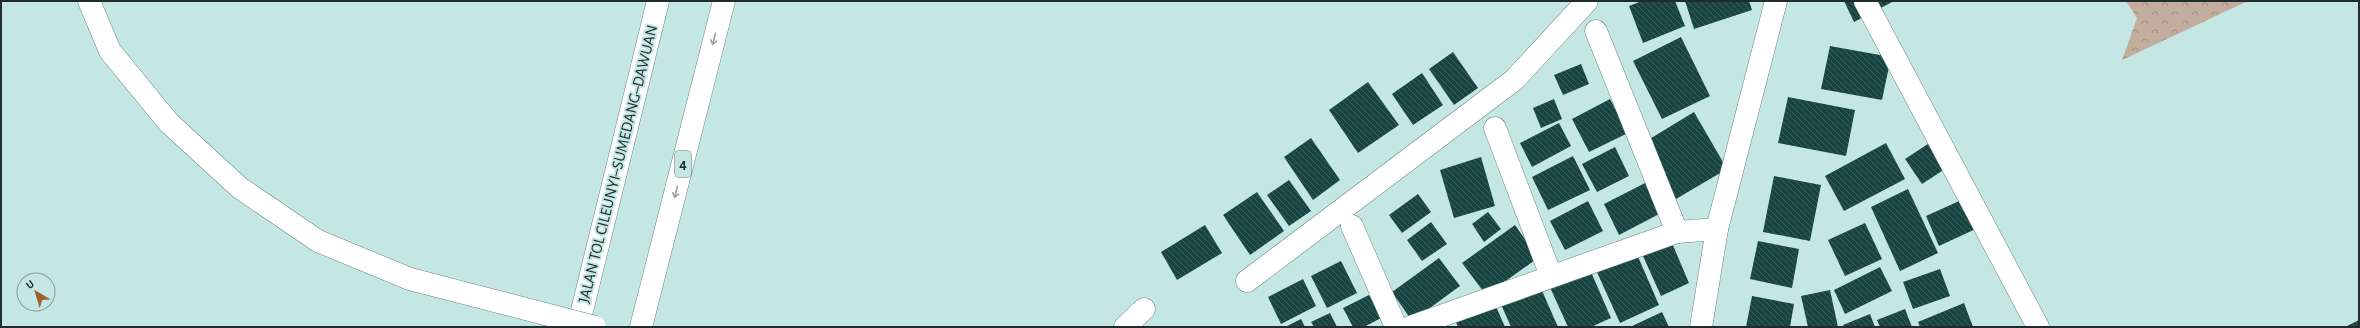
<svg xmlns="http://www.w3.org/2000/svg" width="2360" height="328" font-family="'Alegreya Sans',sans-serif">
  <defs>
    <pattern id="park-crowns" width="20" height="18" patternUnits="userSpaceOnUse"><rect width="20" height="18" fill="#c3ad9e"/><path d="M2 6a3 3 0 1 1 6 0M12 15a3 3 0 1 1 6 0" fill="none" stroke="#9e8d81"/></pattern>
    <pattern id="building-back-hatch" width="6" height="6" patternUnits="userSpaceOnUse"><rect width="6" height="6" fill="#184542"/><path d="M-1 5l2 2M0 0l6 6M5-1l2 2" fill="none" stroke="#395e5b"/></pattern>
  </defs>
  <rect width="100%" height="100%" fill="#c5e7e4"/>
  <polygon fill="url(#park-crowns)" points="2126,1 2248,1 2122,60 2137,18"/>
  <g fill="url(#building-back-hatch)">
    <polygon points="1642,1 1675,1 1685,26 1643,43 1629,6"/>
    <polygon points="1685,1 1749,1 1752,10 1694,29"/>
    <polygon points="1844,1 1894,1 1854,22"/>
    <polygon points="1681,37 1710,96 1662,119 1633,61"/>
    <polygon points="1830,46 1891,57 1882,100 1821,89"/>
    <polygon points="1453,52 1478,88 1454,105 1429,69"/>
    <polygon points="1581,64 1589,84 1563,95 1554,75"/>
    <polygon points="1422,73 1443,105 1413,125 1392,94"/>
    <polygon points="1368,82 1399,125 1358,153 1329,110"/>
    <polygon points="1788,97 1855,110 1846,156 1778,143"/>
    <polygon points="1554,99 1562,119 1541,128 1533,108"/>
    <polygon points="1610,99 1628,133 1589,152 1572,119"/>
    <polygon points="1694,112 1727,169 1676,199 1643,143"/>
    <polygon points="1559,123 1571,146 1532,167 1520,143"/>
    <polygon points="1311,138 1340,180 1313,200 1284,157"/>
    <polygon points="1934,140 1951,165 1922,184 1905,159"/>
    <polygon points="1886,143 1905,179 1844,211 1825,176"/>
    <polygon points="1615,147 1629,176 1597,192 1582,164"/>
    <polygon points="1573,156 1590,190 1548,210 1532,177"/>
    <polygon points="1481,157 1495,206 1454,218 1440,170"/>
    <polygon points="1774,176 1821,185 1810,241 1763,232"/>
    <polygon points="1289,180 1311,211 1289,226 1267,195"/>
    <polygon points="1647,182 1663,212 1619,235 1604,204"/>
    <polygon points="1908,189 1938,253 1900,271 1871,207"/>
    <polygon points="1257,192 1284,231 1250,255 1223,215"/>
    <polygon points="1418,194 1431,212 1402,233 1389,215"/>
    <polygon points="1968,197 1982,226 1939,246 1926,216"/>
    <polygon points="1588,201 1603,231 1565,250 1550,221"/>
    <polygon points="1488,212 1501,229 1484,242 1472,224"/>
    <polygon points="1431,222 1447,244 1422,261 1407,240"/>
    <polygon points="1865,223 1882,259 1845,276 1828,240"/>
    <polygon points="1205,225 1222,253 1177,280 1161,252"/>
    <polygon points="1515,225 1538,258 1486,295 1462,263"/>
    <polygon points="1758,241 1799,249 1792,288 1750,279"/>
    <polygon points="1672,243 1689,283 1661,296 1643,256"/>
    <polygon points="1636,252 1659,305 1620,323 1596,270"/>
    <polygon points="1439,258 1460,286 1412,321 1392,292"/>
    <polygon points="1341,261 1357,293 1327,308 1311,276"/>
    <polygon points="1588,265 1611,318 1591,327 1568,327 1548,283"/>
    <polygon points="1880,267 1892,291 1845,314 1834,290"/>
    <polygon points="1940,269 1950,296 1913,309 1903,282"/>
    <polygon points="1303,279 1316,306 1281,324 1268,297"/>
    <polygon points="1539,284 1558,327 1511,327 1500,302"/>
    <polygon points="1830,290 1838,327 1808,327 1801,296"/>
    <polygon points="1369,295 1381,318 1364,327 1353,327 1343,308"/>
    <polygon points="1752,296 1794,304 1790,327 1746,327"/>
    <polygon points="1494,302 1505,327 1458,327 1455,320"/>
    <polygon points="1964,303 1973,327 1920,327 1918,322"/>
    <polygon points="1905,309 1912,327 1880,327 1877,320"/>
    <polygon points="1662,312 1669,327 1630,327"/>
    <polygon points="1330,313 1337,327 1314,327 1311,322"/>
    <polygon points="1870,314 1875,327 1844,327 1843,325"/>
    <polygon points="1301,319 1305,327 1285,327"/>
    <polygon points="2359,320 2359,327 2345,327"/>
  </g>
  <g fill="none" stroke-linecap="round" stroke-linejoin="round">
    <defs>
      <g id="street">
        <polyline points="89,1 110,51 169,123 240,188 318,241 410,279"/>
        <polyline points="1865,1 2038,327"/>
        <polyline points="1596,31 1677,232"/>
        <polyline points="1495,128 1551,276"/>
        <polyline points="1352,226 1396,327"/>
        <polyline points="1247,281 1514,80 1587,1"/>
        <polyline points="1125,327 1144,309"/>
        <polyline points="1410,327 1677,232 1717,229 1776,1"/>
        <polyline points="1701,327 1717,229"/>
      </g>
      <g id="highway">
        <polyline points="578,327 658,1"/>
        <polyline points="641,327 724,1"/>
      </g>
    </defs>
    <use href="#street" stroke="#688684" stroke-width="23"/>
    <use href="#highway" stroke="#688684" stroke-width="23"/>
    <use href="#street" stroke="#fff" stroke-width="22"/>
    <use href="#highway" stroke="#fff" stroke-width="22"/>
    <defs>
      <polyline id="street-bridge" points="410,279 595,327"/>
    </defs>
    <use href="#street-bridge" stroke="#688684" stroke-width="23" stroke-linecap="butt"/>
    <use href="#street-bridge" stroke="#fff" stroke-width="22"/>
  </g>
  <defs><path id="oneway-shaft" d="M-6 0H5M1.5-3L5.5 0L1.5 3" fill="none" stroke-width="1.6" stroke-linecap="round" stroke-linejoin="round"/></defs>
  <g stroke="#9ba0a0">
    <use href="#oneway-shaft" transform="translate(714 39) rotate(104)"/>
    <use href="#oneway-shaft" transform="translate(676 192) rotate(104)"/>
  </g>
  <g text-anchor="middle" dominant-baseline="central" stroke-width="4" stroke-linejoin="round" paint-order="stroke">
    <rect fill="#c5e7e4" stroke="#526563" stroke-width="1" x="675" y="151" width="16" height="26" rx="3"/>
    <g font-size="15" font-weight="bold" fill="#202d2c">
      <text x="683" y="164">4</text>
    </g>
    <g font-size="16" fill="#202d2c" stroke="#c5e7e4">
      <text transform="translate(618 164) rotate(-76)">JALAN TOL CILEUNYI–SUMEDANG–DAWUAN</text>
    </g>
  </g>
  <rect width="2360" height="328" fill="none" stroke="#202d2c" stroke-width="4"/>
  <g transform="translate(36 292) rotate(322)"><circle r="19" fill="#c5e7e4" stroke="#839d9a"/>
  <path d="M0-3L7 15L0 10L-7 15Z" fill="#a1602b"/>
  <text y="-6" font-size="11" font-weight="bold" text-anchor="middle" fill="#202d2c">U</text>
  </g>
</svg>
